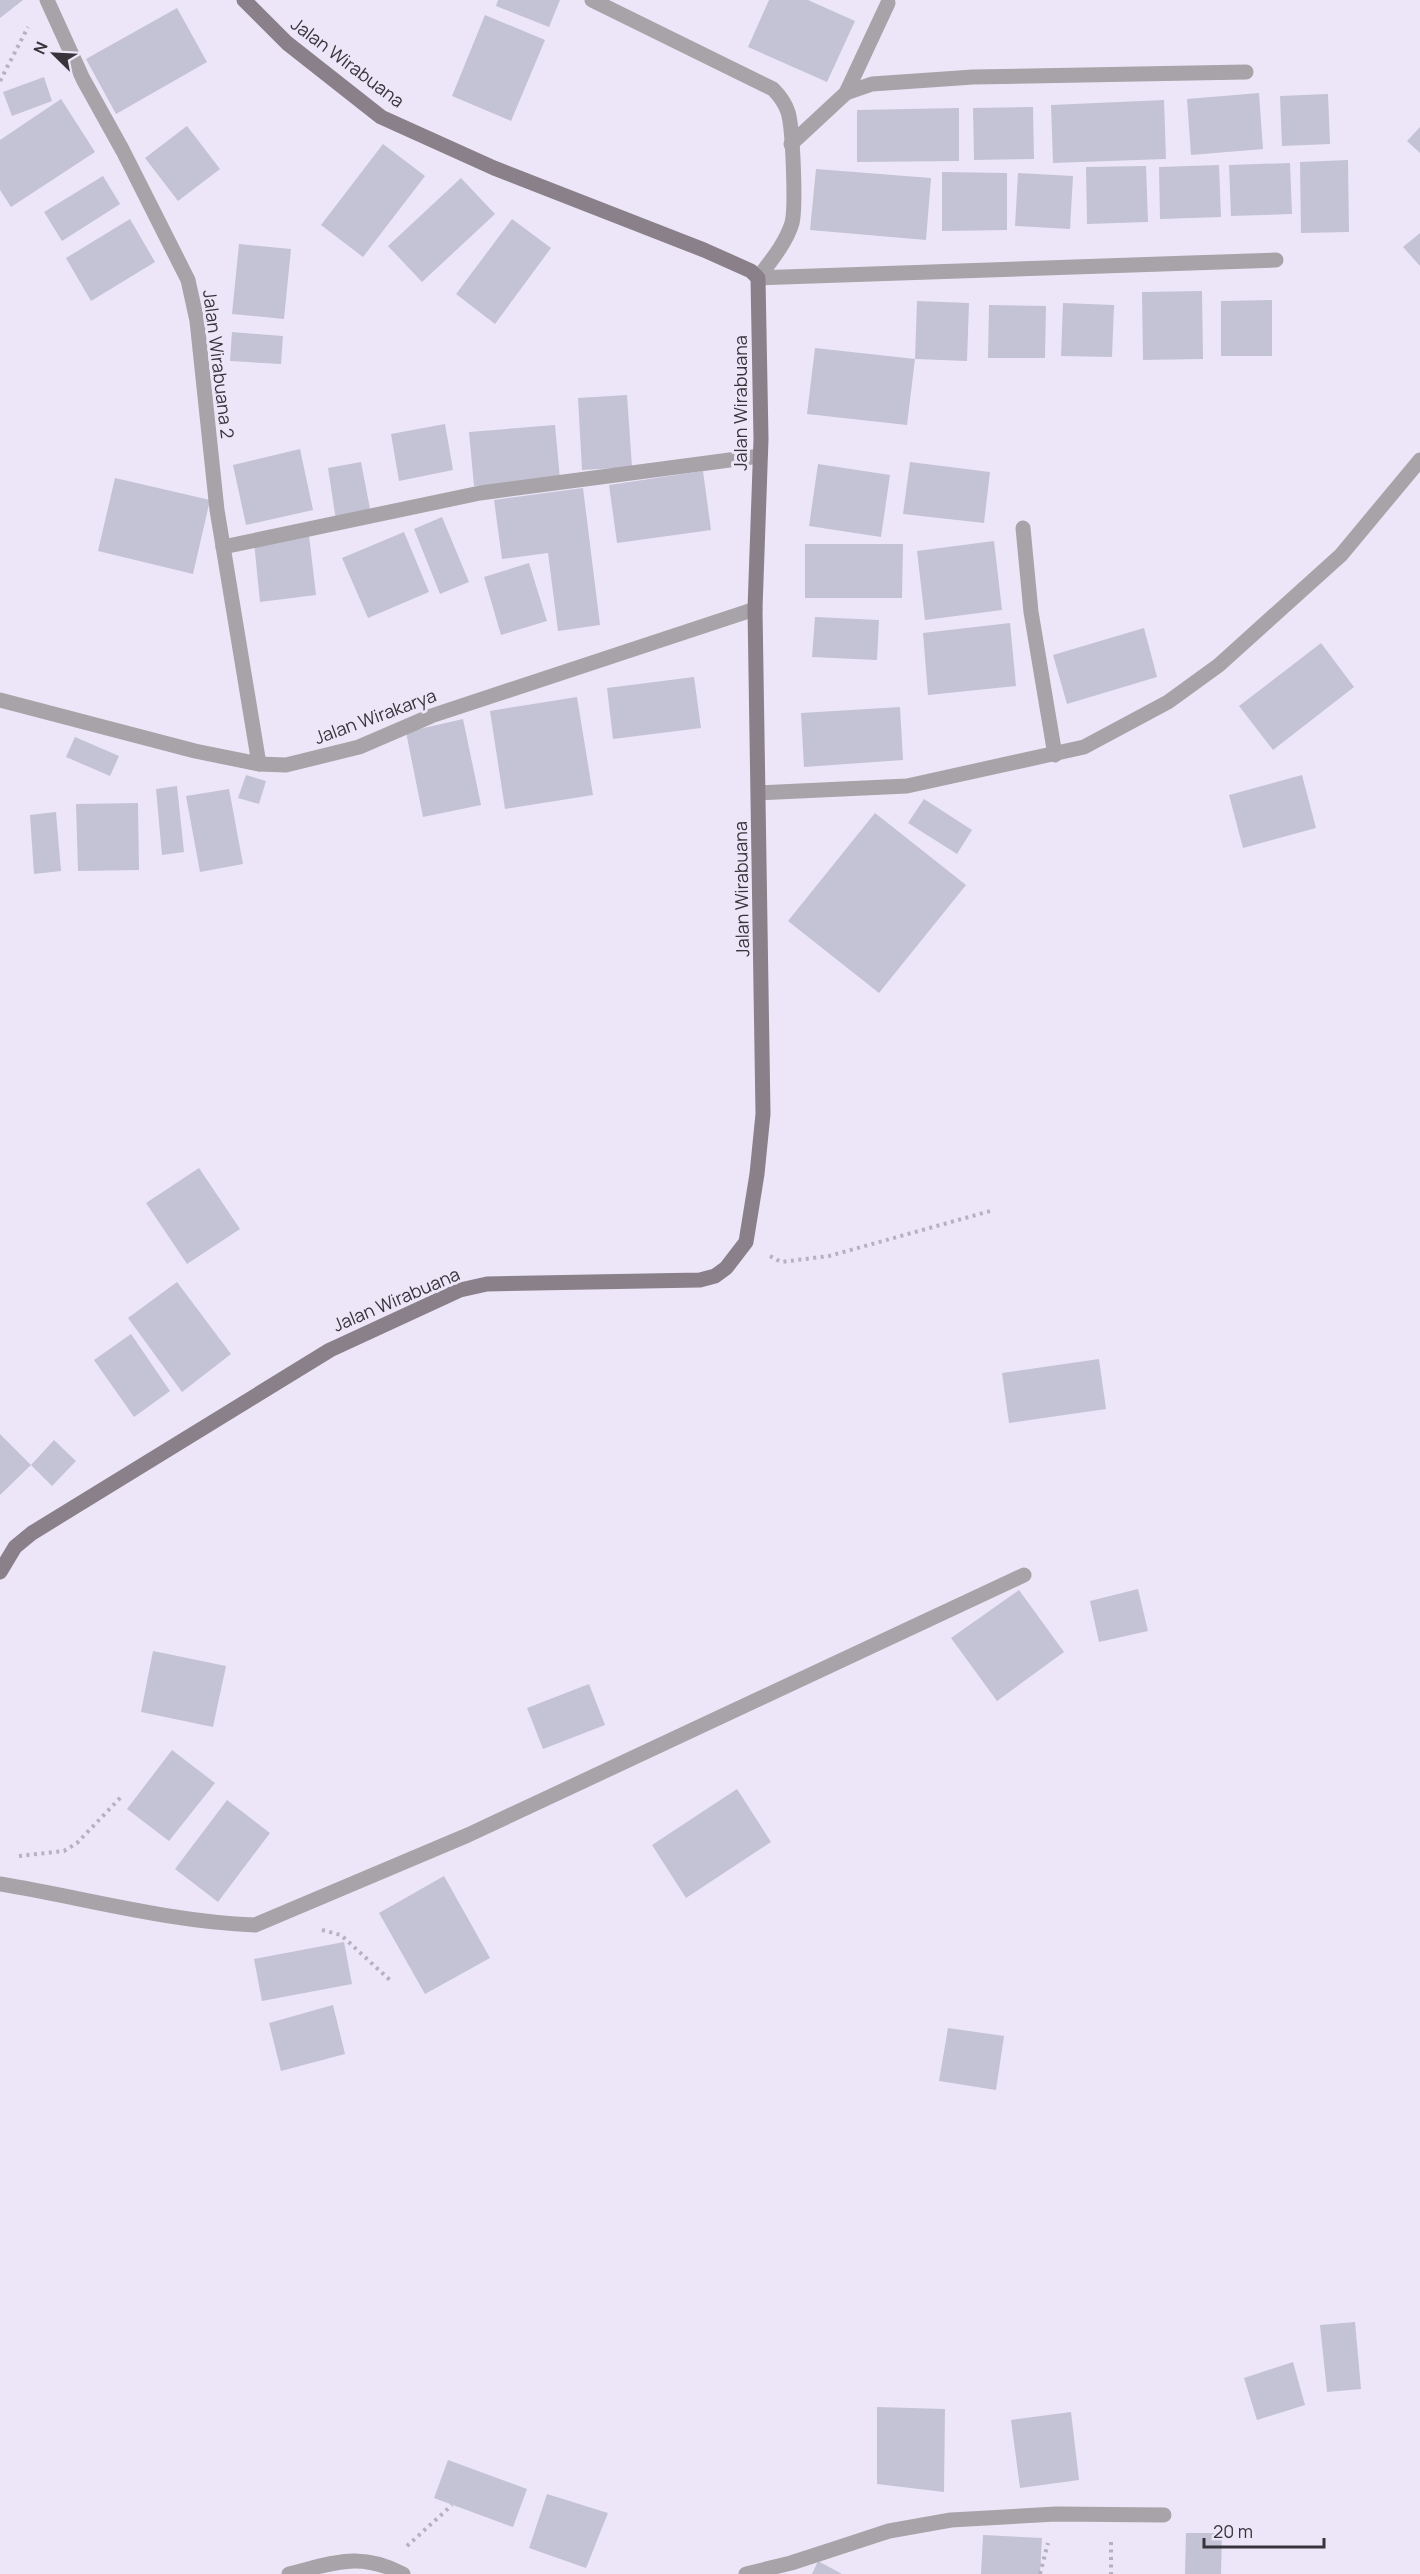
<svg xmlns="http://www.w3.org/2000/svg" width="1420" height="2574" font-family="Manrope,sans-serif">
  <rect width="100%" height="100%" fill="#ede6f8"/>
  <g fill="#c3c3d5">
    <polygon points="0,0 23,0 0,18"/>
    <polygon points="498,0 560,0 549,27 496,6"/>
    <polygon points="769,0 808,0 855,21 827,82 748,47"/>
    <polygon points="177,8 207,62 116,114 86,59"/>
    <polygon points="485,15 545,40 511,121 452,96"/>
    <polygon points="44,77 52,101 12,116 3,92"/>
    <polygon points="1259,93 1263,149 1191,155 1187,99"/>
    <polygon points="1328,94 1330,144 1282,146 1280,96"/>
    <polygon points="61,99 95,152 11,207 0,190 0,140"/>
    <polygon points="1164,100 1166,159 1053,163 1051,105"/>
    <polygon points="1033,107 1034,159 974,160 973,108"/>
    <polygon points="959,108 959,161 857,162 857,110"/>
    <polygon points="187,126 220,169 178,201 145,158"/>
    <polygon points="1420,127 1420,153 1407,141"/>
    <polygon points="383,144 425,176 363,257 321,225"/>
    <polygon points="1348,160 1349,232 1301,233 1300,162"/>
    <polygon points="1290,163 1292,214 1231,216 1229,165"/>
    <polygon points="1219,165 1221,217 1160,219 1159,167"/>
    <polygon points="1146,166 1148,222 1087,224 1086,167"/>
    <polygon points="816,169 931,178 926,240 810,230"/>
    <polygon points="942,172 1007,173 1007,230 942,231"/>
    <polygon points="1018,173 1073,176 1070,229 1015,226"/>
    <polygon points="103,176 120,204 62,241 44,212"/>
    <polygon points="461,178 495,214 422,282 388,246"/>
    <polygon points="130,219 155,262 91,301 66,258"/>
    <polygon points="512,219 551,248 495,324 456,294"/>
    <polygon points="1420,233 1420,266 1403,247"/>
    <polygon points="239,244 291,249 284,319 232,314"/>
    <polygon points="1202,291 1203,359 1143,360 1142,292"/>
    <polygon points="1272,300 1272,356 1221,356 1221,301"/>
    <polygon points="917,301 969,303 967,361 915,359"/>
    <polygon points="1063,303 1114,305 1112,357 1061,356"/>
    <polygon points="989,305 1046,306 1045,358 988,358"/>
    <polygon points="232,332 283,336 281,364 230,361"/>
    <polygon points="815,348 915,359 907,425 807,414"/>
    <polygon points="627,395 632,467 582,470 578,398"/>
    <polygon points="445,424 453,470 399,481 391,434"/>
    <polygon points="555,425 560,479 474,486 469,432"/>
    <polygon points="300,449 313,510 246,525 233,465"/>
    <polygon points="361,462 371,514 336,520 328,468"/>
    <polygon points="910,462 990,472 984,523 903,514"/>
    <polygon points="818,464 890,475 881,537 809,526"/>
    <polygon points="703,471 711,530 617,543 609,485"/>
    <polygon points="115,478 210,500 193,574 98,551"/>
    <polygon points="583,488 600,625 558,631 548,553 502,559 494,500"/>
    <polygon points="442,517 469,582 440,594 414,529"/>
    <polygon points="404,532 429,592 368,618 342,558"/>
    <polygon points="309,535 316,595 260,602 254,542"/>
    <polygon points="994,541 1002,610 925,620 917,551"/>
    <polygon points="805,544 903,544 902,598 805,598"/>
    <polygon points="529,563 547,621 501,635 484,577"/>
    <polygon points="815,617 879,620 877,660 812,657"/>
    <polygon points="1010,623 1016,686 928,695 923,633"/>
    <polygon points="1144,628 1157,677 1067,704 1053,655"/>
    <polygon points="1321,643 1354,687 1273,750 1239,706"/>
    <polygon points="694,677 701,728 613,739 607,688"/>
    <polygon points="577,697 593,795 505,809 490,711"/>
    <polygon points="900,707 903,760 804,767 801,713"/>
    <polygon points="463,719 481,805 423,817 406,732"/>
    <polygon points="75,737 119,756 110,776 66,757"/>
    <polygon points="246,775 266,781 259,804 238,798"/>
    <polygon points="1302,775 1316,828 1243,848 1229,795"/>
    <polygon points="177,786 184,852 162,855 156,789"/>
    <polygon points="229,789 243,864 200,872 186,796"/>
    <polygon points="924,799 972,830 957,854 908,823"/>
    <polygon points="138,803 139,870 78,871 76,804"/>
    <polygon points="56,812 61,871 34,874 30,815"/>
    <polygon points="875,813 966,885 879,993 788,921"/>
    <polygon points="199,1168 240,1229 187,1264 146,1203"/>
    <polygon points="177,1282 231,1354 182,1392 128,1318"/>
    <polygon points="131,1334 170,1391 134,1417 94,1360"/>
    <polygon points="1099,1359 1106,1409 1009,1423 1002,1373"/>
    <polygon points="0,1434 31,1465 0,1495"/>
    <polygon points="54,1440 76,1461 52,1486 31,1465"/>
    <polygon points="1138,1589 1148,1631 1099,1642 1090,1601"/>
    <polygon points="1019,1590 1064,1652 997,1701 951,1638"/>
    <polygon points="153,1651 226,1666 213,1727 141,1712"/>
    <polygon points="589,1684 605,1725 543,1749 527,1708"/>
    <polygon points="172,1750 215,1783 169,1841 127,1809"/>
    <polygon points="737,1789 771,1842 686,1898 652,1845"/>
    <polygon points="227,1800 270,1833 218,1902 175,1869"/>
    <polygon points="444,1876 490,1958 425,1994 379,1913"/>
    <polygon points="344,1942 352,1984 262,2001 254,1959"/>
    <polygon points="333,2005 345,2054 281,2071 269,2023"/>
    <polygon points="948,2028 1004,2036 996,2090 939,2081"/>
    <polygon points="1355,2322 1361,2389 1327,2392 1320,2325"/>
    <polygon points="1293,2362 1305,2405 1257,2420 1244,2378"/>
    <polygon points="877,2407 945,2409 944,2492 877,2484"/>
    <polygon points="1071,2412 1079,2480 1020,2488 1011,2420"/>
    <polygon points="448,2460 527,2489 513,2527 434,2498"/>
    <polygon points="547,2494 608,2513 586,2568 529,2548"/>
    <polygon points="1186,2533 1222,2533 1221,2574 1185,2574"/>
    <polygon points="983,2535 1042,2538 1040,2574 981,2574"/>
    <polygon points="818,2561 842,2574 812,2574"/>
  </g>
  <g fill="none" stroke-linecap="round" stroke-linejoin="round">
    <g stroke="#b6b1bf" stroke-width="4" stroke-dasharray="3 4.5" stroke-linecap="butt">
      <polyline points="0,81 28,27"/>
      <polyline points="770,1256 781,1262 829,1256 994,1210"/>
      <polyline points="19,1856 64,1851 77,1843 123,1795"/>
      <polyline points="322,1930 341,1935 392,1982"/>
      <polyline points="1111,2542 1111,2574"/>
      <polyline points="407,2546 452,2505"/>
      <polyline points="1040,2574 1048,2543"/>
    </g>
    <g stroke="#a8a3a9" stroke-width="15">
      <polyline points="47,0 83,79 123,151 188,280 197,321 217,510 259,764"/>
      <path d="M 592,0 L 773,89 C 780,96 785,103 788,112 C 793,128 796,208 792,223 C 786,243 770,262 758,278 L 1276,260"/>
      <polyline points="846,93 888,3"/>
      <polyline points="791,144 846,93 872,84 973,77 1246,72"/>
      <polyline points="1023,528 1031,612 1055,755"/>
      <polyline points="223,547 480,493 760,456"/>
      <polyline points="0,700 195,751 259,764 286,765 359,747 431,716 755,609"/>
      <polyline points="759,793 907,786 1084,747 1168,702 1219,665 1341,555 1420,460"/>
      <path d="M 0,1884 C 85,1898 169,1922 255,1925 L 468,1835 L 1024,1575"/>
      <path d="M 289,2574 C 334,2563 360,2551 403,2574"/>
      <polyline points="746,2574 791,2563 889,2531 951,2520 1056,2514 1164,2515"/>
    </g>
    <polyline stroke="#89808a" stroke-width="15" points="0,1572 15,1547 32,1533 330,1350 460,1290 487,1284 700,1280 715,1276 726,1268 746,1242 757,1174 763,1114 755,609 761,439 758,278 751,271 704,250 494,168 381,117 287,43 244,0"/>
  </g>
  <g text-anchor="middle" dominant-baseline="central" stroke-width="6" stroke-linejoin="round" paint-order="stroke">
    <g font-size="18" fill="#37343b" stroke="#ede6f8">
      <text transform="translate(348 62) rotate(37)">Jalan Wirabuana</text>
      <text transform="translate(219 364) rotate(83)">Jalan Wirabuana 2</text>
      <text transform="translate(740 403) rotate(-90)">Jalan Wirabuana</text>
      <text transform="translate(375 716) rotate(-20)">Jalan Wirakarya</text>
      <text transform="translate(741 889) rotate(-91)">Jalan Wirabuana</text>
      <text transform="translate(396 1299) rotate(-23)">Jalan Wirabuana</text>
    </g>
  </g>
  <g transform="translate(54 54) rotate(294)" stroke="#ede6f8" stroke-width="4.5" paint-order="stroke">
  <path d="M0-4.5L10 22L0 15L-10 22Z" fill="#37343b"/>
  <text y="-9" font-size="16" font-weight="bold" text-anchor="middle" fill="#37343b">N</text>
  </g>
  <path d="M1204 2538v9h120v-9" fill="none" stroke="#37343b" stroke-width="3"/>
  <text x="1213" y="2538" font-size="18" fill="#37343b" stroke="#ede6f8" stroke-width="4.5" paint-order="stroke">20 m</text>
</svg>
